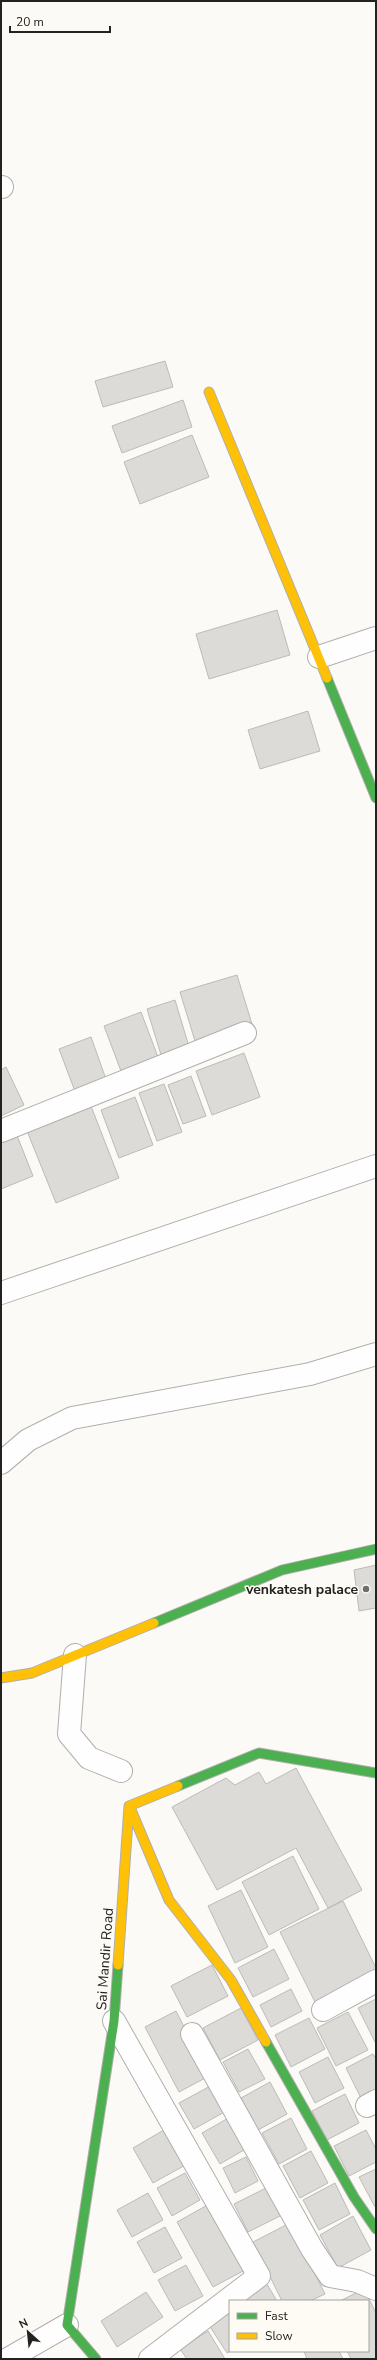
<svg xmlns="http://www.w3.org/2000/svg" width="377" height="2360" font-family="'Nunito Sans',sans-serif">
  <rect width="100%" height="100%" fill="#fcfaf6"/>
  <g fill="#dddbd8" stroke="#bdbbb8">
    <polygon points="165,361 173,387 103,407 95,381"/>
    <polygon points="183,400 192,427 122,453 112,426"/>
    <polygon points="192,435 209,477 140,504 124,462"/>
    <polygon points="277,610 290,655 209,679 196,634"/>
    <polygon points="308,711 320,751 260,769 248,730"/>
    <polygon points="237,975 252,1024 195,1041 180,992"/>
    <polygon points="175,1000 190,1050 162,1058 147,1009"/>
    <polygon points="141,1012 161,1065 124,1079 104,1026"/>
    <polygon points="91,1037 107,1082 76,1094 59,1049"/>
    <polygon points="244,1053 260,1097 212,1115 196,1071"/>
    <polygon points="6,1067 24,1105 1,1116 1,1070"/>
    <polygon points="191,1076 206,1116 183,1124 168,1085"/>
    <polygon points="164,1084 182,1132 157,1141 139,1093"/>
    <polygon points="135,1097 153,1145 119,1158 101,1110"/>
    <polygon points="89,1101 119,1178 56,1203 25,1126"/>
    <polygon points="16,1133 33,1176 1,1189 1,1139"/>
    <polygon points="376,1565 376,1608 359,1611 354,1570"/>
    <polygon points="296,1768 362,1890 328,1908 296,1848 217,1890 172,1807 226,1778 235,1785 259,1772 266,1784"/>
    <polygon points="293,1856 319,1909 269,1935 242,1882"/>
    <polygon points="241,1890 268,1947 235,1963 208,1906"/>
    <polygon points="343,1901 376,1968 376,1973 315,2002 280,1932"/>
    <polygon points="274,1949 289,1979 253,1997 238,1968"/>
    <polygon points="212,1965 228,1996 187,2017 171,1986"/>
    <polygon points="291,1989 302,2011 271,2027 260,2005"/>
    <polygon points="376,1999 376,2044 358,2008"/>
    <polygon points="241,2008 258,2040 220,2060 203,2028"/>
    <polygon points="176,2011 209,2076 179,2092 145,2027"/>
    <polygon points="348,2012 368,2050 336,2066 317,2028"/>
    <polygon points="309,2018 325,2049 291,2067 275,2035"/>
    <polygon points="248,2049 265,2079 239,2092 223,2062"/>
    <polygon points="373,2054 376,2059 376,2093 362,2100 346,2068"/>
    <polygon points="328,2057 344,2088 315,2103 299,2072"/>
    <polygon points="270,2082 287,2114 258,2130 241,2098"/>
    <polygon points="214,2084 228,2110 194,2129 179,2103"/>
    <polygon points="345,2094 359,2123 327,2140 312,2111"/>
    <polygon points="232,2116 249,2147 220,2164 202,2133"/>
    <polygon points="291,2118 307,2149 279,2164 262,2133"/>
    <polygon points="169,2127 189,2163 153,2183 133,2148"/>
    <polygon points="366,2130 376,2149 376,2162 349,2176 334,2146"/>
    <polygon points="311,2151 328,2183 300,2198 283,2166"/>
    <polygon points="246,2157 258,2181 235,2193 223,2168"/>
    <polygon points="376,2169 376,2207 375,2207 359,2177"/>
    <polygon points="185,2173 200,2200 172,2216 157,2188"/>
    <polygon points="335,2183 350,2214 319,2230 303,2200"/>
    <polygon points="268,2187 282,2215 248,2232 234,2204"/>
    <polygon points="148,2193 163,2220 132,2237 117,2210"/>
    <polygon points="211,2203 247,2269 213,2287 177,2222"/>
    <polygon points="353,2216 371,2250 338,2268 320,2235"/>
    <polygon points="290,2223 325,2294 310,2301 282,2301 253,2242"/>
    <polygon points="165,2227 182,2258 154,2273 137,2242"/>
    <polygon points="186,2265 203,2296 175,2311 158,2280"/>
    <polygon points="265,2281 277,2301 240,2301"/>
    <polygon points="364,2289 376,2313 376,2359 351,2359 347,2351 368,2351 368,2301 340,2301"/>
    <polygon points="146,2292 163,2317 117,2347 101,2321"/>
    <polygon points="230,2307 230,2351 227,2353 207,2322"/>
    <polygon points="208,2331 225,2359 187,2359 180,2349"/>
    <polygon points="304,2351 339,2351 343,2359 307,2359"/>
  </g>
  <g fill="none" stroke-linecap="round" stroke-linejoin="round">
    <defs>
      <g id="street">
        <polyline points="1,187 2,187"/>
        <polyline points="319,657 376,638"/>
        <polyline points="1,1131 245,1033"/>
        <polyline points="1,1293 376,1166"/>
        <polyline points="1,1463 28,1440 72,1418 310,1374 376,1354"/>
        <polyline points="75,1655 69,1734 89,1758 121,1771"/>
        <polyline points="323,2010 376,1981"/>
        <polyline points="114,2021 259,2276 150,2359"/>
        <polyline points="192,2034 312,2249 330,2276 357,2281 376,2289"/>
        <polyline points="367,2106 376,2101"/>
        <polyline points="8,2359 67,2325"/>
      </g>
      <g id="fast">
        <polyline points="327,678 376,798"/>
        <polyline points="154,1623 282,1570 376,1549"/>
        <polyline points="178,1786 259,1753 376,1773"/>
        <polyline points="266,2042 354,2197 376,2229"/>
        <polyline points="96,2359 67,2325 114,2021 118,1965"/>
      </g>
      <g id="slow">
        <polyline points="209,392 327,678"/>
        <polyline points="1,1678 32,1673 154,1623"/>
        <polyline points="131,1810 169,1900 231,1980 266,2042"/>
        <polyline points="118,1965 129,1806 178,1786"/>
      </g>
    </defs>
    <use href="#street" stroke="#b1afac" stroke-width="24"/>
    <use href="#fast" stroke="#b1afac" stroke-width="11"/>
    <use href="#slow" stroke="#b1afac" stroke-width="11"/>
    <use href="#street" stroke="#fffefe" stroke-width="22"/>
    <use href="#fast" stroke="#4caf50" stroke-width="9"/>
    <use href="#slow" stroke="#ffc107" stroke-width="9"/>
  </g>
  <circle fill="#6f6e6b" stroke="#fefbf4" stroke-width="1.5" cx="366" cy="1589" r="4"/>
  <g text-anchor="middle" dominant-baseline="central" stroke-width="3" stroke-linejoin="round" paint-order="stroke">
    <g font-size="14" font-weight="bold" fill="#232220" stroke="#fefbf4" text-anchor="end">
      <text x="358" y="1589">venkatesh palace</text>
    </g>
    <g font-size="14" fill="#232220" stroke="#fefbf4">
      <text transform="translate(105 1959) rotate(-86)">Sai Mandir Road</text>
    </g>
  </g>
  <rect width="377" height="2360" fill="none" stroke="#232220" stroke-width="4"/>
  <rect x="229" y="2300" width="140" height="52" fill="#fefbf4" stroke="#a6a49f"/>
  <rect x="237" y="2313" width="20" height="6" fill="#4caf50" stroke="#a6a49f"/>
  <text x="265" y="2320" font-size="12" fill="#232220">Fast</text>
  <rect x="237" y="2333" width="20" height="6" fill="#ffc107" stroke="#a6a49f"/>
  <text x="265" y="2340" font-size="12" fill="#232220">Slow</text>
  <g transform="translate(28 2332) rotate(333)" stroke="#fefbf4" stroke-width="3" paint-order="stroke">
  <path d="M0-3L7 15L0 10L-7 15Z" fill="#232220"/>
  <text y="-6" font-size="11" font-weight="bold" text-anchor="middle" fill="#232220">N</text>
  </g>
  <path d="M10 26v6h100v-6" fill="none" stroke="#232220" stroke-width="2"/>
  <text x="16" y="26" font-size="12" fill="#232220" stroke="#fefbf4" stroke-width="3" paint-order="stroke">20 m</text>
</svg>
